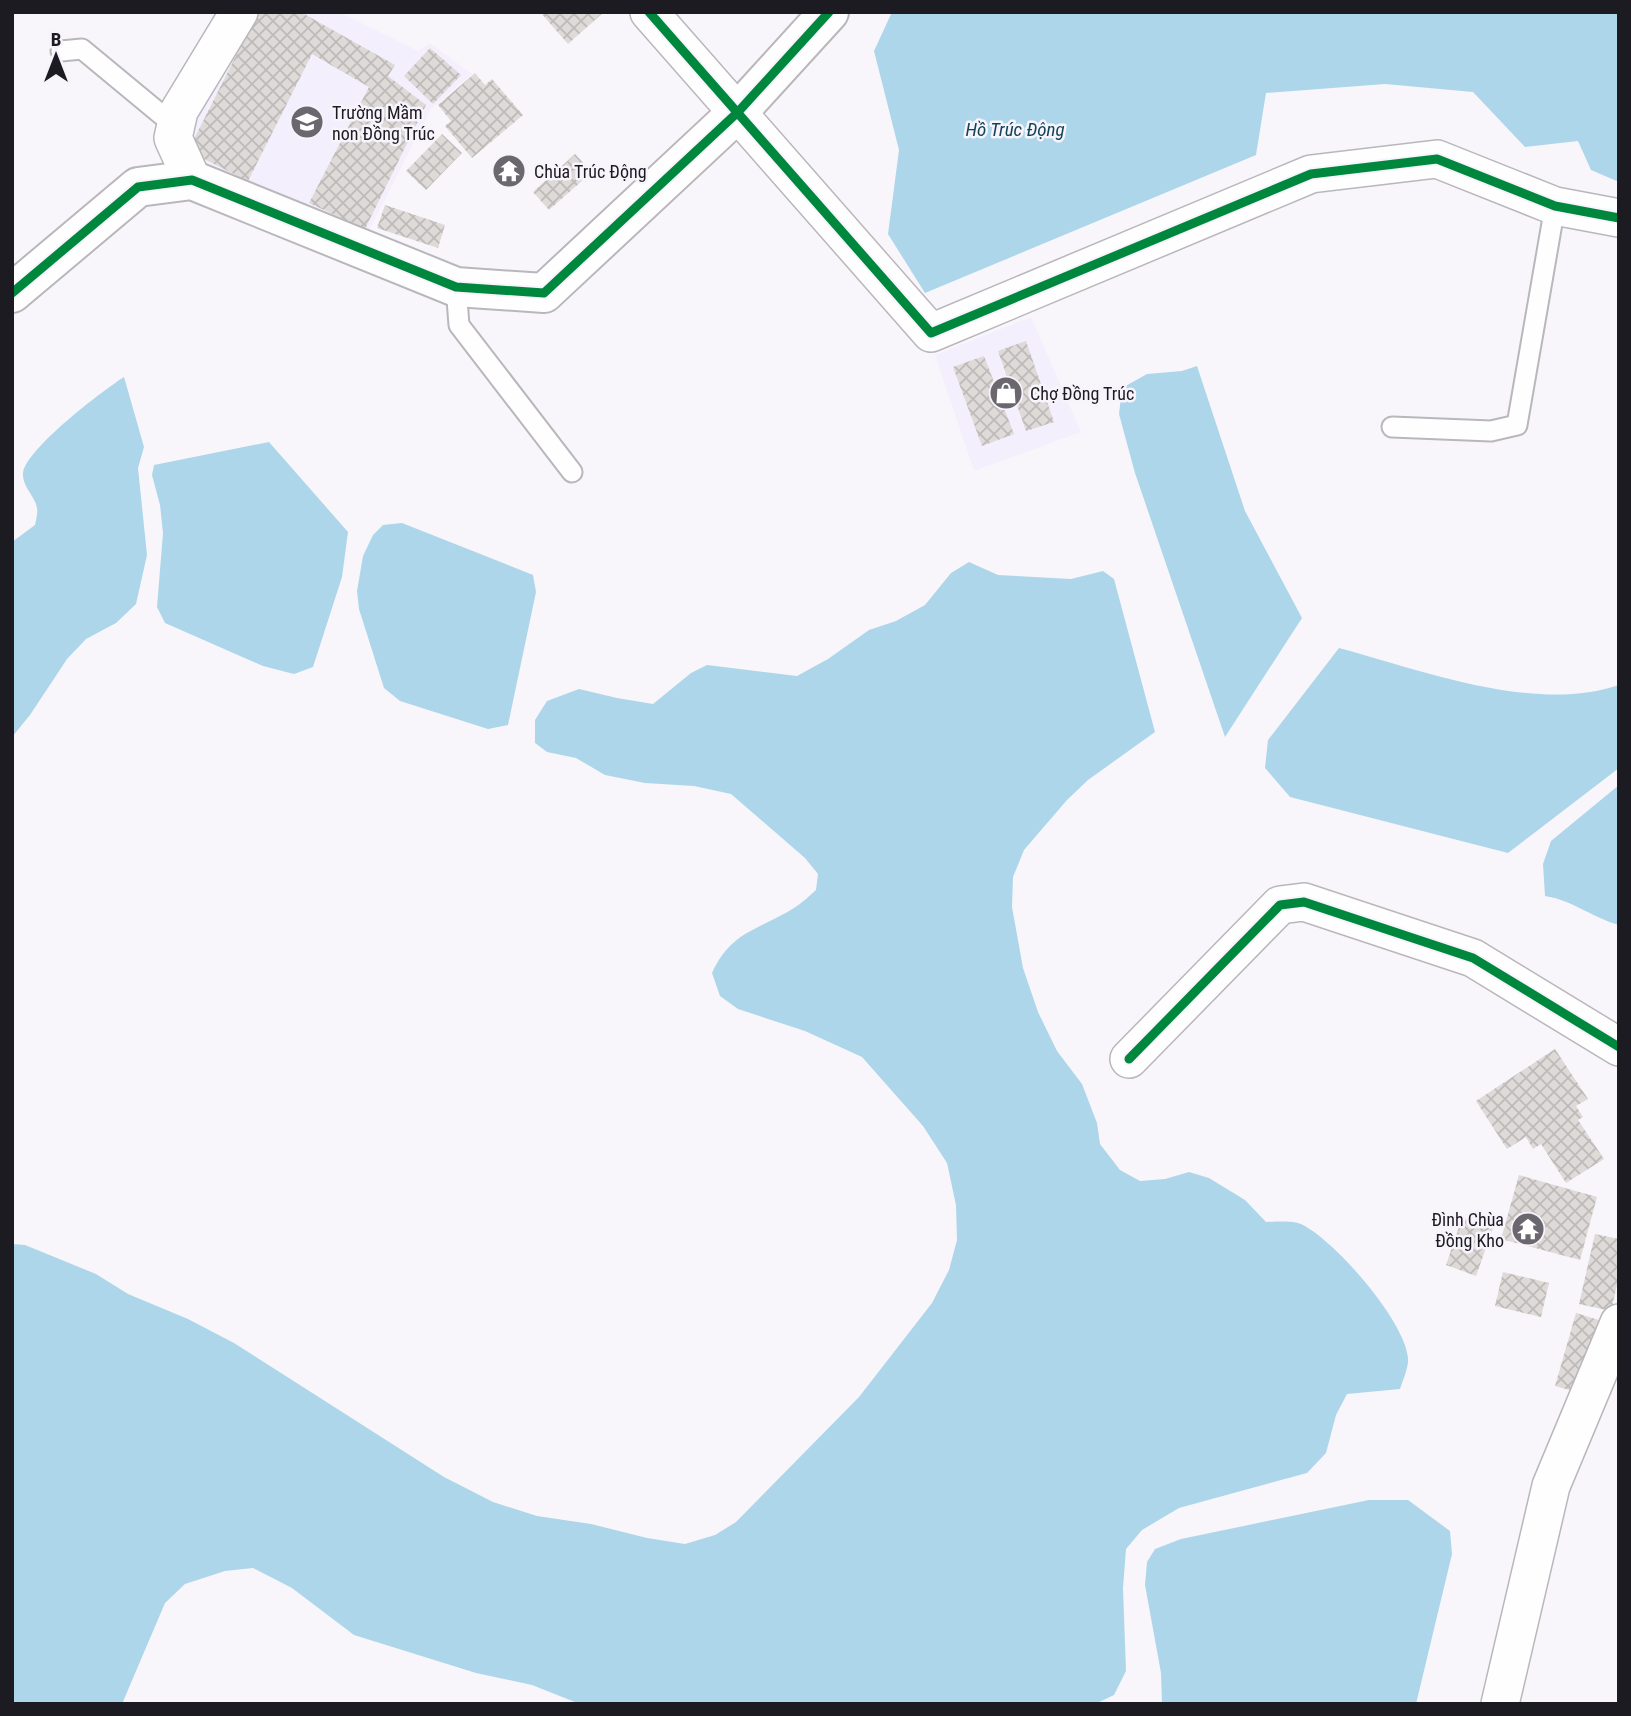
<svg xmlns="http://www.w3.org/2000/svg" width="1631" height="1716" font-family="'Roboto Condensed',sans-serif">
  <defs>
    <pattern id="building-cross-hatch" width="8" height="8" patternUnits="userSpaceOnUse" patternTransform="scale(1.75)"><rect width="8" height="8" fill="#dedad8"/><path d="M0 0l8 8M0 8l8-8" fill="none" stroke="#bebab9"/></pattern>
  </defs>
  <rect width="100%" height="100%" fill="#f8f6fa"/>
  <g fill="#f4effc">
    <polygon points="246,12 339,12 418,51 430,43 472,74 431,109 370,229 347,227 182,151 183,135"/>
    <polygon points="1031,317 1081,432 974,471 935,355"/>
  </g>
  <g fill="#add6ea">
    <polygon points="892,12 1619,12 1619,182 1591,170 1578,141 1525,147 1473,92 1385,84 1266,93 1256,155 925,293 888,234 899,150 874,51"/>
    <polygon points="1197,366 1245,511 1302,618 1225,737 1135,473 1119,414 1122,388 1147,374 1182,371"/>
    <path d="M 124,377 L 144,447 L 138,468 L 147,555 L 136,604 L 116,623 L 86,639 L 67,659 L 30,715 L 12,737 L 12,542 L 35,525 C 36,520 38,513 37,508 C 36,497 22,487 23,473 C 26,449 102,391 124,377 Z"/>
    <polygon points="269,442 348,532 342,577 313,667 294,674 263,666 165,623 157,607 163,533 160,505 152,475 154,465"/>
    <polygon points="402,523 533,575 536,592 508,725 488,729 400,701 384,688 359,609 357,591 363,556 373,535 383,525"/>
    <path d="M 969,562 L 998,575 L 1071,579 L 1103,571 L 1114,579 L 1155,732 L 1088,780 L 1067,800 L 1024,850 L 1013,877 L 1012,907 L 1023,968 L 1038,1012 L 1057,1051 L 1082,1084 L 1097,1123 L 1100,1144 L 1120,1170 L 1140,1181 L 1165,1179 L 1189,1172 L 1209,1178 L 1245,1200 L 1266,1222 C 1276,1222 1294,1220 1303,1225 C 1336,1242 1405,1321 1408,1358 C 1409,1367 1403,1380 1400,1389 L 1347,1394 L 1336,1415 L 1326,1453 L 1307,1473 L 1179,1508 L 1142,1530 L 1126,1549 L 1123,1588 L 1126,1671 L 1114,1695 L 1095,1704 L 580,1704 L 532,1685 L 476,1673 L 354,1635 L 292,1588 L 253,1568 L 225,1571 L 185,1584 L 165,1603 L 122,1704 L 12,1704 L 12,1244 L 25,1245 L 96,1274 L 128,1294 L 188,1319 L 234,1343 L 444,1477 L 493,1502 L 537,1516 L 591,1524 L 647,1538 L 685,1544 L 715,1535 L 736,1522 L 859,1397 L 932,1303 L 949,1270 L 957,1240 L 956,1205 L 947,1163 L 923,1126 L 862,1057 L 805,1031 L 738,1009 L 720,996 L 712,973 C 731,931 759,930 794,908 C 802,903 809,896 816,890 L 818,874 L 805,858 L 731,794 L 694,786 L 645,783 L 605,775 L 576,758 L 547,752 L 535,743 L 535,720 L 547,701 L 579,689 L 617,698 L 653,704 L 691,673 L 707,665 L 797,676 L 828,659 L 869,630 L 896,621 L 925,605 L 951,573 Z"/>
    <path d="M 1339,648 C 1420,670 1536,714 1619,685 L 1619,768 L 1508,853 L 1290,797 L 1265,768 L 1268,740 Z"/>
    <path d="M 1619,785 L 1619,925 C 1593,918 1572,900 1545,896 L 1543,864 L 1551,841 Z"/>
    <polygon points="1369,1500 1408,1500 1450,1531 1452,1554 1416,1704 1162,1704 1161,1673 1145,1585 1147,1562 1155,1549 1181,1539"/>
  </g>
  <g fill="url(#building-cross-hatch)">
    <polygon points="258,12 301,12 306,15 395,65 388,76 426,105 365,229 309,203 369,87 312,54 248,181 188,151"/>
    <polygon points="540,12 604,12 568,44"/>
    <polygon points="430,48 461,75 433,104 404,76"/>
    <polygon points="475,73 485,85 492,79 523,115 472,158 445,126 451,121 438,105"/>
    <polygon points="442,134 462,153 426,190 406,171"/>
    <polygon points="575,154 592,172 549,210 533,192"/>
    <polygon points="385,205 445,225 438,248 377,228"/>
    <polygon points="1026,341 1054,422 1026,431 998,351"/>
    <polygon points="984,356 1014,434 982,446 953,367"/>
    <polygon points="1555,1049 1588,1099 1576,1106 1583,1117 1578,1120 1604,1159 1566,1183 1541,1144 1533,1149 1526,1137 1507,1149 1476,1101"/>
    <polygon points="1519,1175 1597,1197 1580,1260 1501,1239"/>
    <polygon points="1462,1218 1493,1228 1476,1276 1446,1265"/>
    <polygon points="1595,1234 1619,1239 1619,1276 1611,1311 1579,1304"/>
    <polygon points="1503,1272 1549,1283 1541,1317 1495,1306"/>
    <polygon points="1576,1313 1602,1321 1580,1393 1555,1386"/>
  </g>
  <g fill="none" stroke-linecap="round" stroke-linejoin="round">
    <defs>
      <g id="lane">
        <polyline points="61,51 82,49 175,126"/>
        <polyline points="456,287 459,325 572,472"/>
        <polyline points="1392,427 1491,431 1517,425 1555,206"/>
      </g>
      <g id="street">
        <polyline points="649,12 931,333 1311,174 1437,159 1555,206 1619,218"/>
        <polyline points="192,180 173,138 179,111 239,12"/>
        <polyline points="1129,1059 1280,905 1304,902 1473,958 1619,1047"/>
        <polyline points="1500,1704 1551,1486 1619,1323"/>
      </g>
      <polyline id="secondary" points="12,293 138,187 192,180 456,287 544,293 738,112 829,12"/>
    </defs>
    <use href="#lane" stroke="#b9b7bc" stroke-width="23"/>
    <use href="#street" stroke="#b9b7bc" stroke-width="40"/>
    <use href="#secondary" stroke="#b9b7bc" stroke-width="42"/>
    <use href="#lane" stroke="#fefefe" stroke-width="19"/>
    <use href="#street" stroke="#fefefe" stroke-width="37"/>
    <use href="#secondary" stroke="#fefefe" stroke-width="38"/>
    <defs>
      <g id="cycleway">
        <polyline points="649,12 931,333 1311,174 1437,159 1555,206 1619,218"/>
        <polyline points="12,293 138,187 192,180 456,287 544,293 738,112 829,12"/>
        <polyline points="1129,1059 1280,905 1304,902 1473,958 1619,1047"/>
      </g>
    </defs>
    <use href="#cycleway" stroke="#f7f4fc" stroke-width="13"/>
    <use href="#cycleway" stroke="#00873e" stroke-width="9"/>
  </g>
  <defs>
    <symbol id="school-disc" viewBox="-11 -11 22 22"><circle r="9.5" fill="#6a686e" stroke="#f7f4fc"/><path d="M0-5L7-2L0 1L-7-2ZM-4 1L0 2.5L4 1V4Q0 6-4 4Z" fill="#fff"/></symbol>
    <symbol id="temple-disc" viewBox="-11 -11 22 22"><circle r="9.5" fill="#6a686e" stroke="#f7f4fc"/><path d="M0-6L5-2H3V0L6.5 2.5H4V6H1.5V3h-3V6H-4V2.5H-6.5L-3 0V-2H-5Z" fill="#fff"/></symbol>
    <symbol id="shop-disc" viewBox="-11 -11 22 22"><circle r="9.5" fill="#6a686e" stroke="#f7f4fc"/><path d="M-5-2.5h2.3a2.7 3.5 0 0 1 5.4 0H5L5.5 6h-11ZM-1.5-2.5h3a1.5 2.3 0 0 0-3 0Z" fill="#fff"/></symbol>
  </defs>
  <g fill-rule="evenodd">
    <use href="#school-disc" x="288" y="103" width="38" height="38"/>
    <use href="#temple-disc" x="490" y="152" width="38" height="38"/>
    <use href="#shop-disc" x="987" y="374" width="38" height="38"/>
    <use href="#temple-disc" x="1509" y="1210" width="38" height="38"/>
  </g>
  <g text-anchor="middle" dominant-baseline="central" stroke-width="5" stroke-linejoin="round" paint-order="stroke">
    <g font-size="18" fill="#1d1b22" stroke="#f7f4fc" text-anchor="start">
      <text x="332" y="112">Trường Mầm<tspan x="332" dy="21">non Đồng Trúc</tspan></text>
      <text x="534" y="171">Chùa Trúc Động</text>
      <text x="1030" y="393">Chợ Đồng Trúc</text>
      <text x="1504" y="1219" text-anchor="end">Đình Chùa<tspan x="1504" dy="21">Đồng Kho</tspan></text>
    </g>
    <g font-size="19" font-style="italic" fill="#114457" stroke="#f7f4fc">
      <text x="1015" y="129">Hồ Trúc Động</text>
    </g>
  </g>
  <rect width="1631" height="1716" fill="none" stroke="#1d1b22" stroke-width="28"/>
  <g transform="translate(56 56)" stroke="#f7f4fc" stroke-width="5" paint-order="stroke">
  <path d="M0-5L12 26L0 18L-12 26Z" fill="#1d1b22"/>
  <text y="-10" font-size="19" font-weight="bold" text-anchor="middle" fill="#1d1b22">B</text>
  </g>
</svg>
